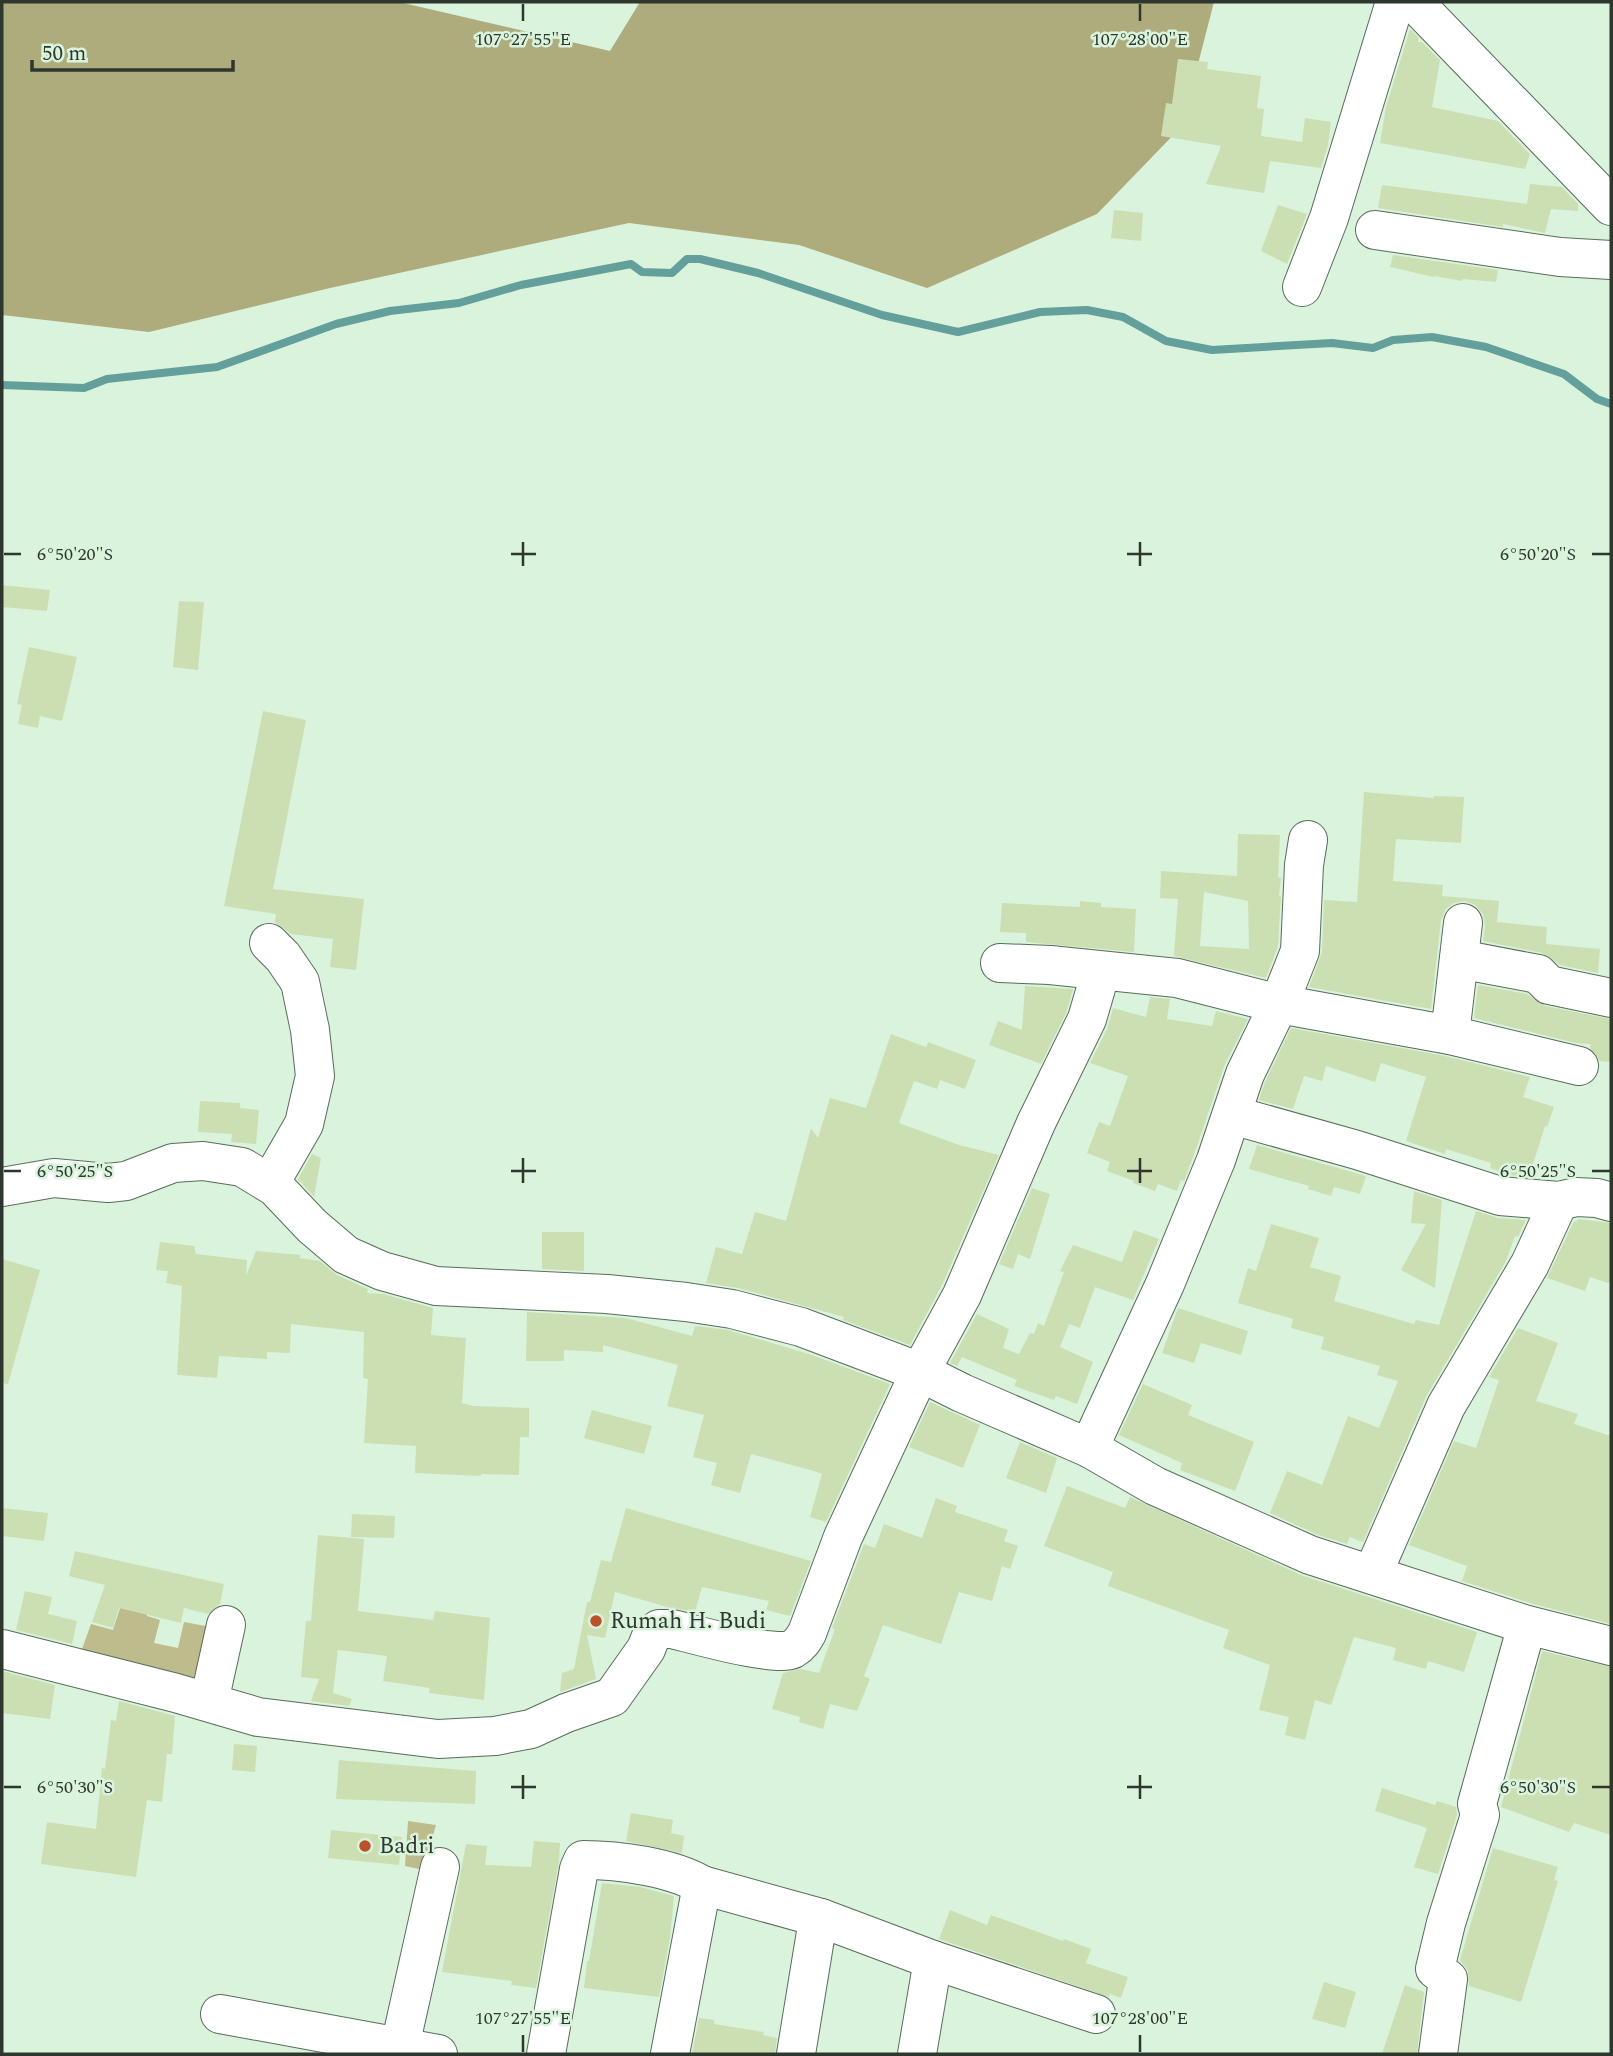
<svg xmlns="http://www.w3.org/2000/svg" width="1613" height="2056" font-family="Spectral,serif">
  <rect width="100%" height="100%" fill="#daf3dc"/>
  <g fill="#bebb8d">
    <polygon points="123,1599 149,1606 147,1616 160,1620 154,1643 178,1648 184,1622 222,1629 206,1698 76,1666 91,1624 113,1630"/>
    <polygon points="408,1821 436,1825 423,1870 405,1866"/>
  </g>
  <polygon fill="#aeab7d" points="2,2 399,2 610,51 640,2 1214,2 1182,126 1097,214 927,288 799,245 629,223 330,288 149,332 2,315"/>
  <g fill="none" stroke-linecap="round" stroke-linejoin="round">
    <polyline stroke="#639f9b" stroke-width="8" points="2,385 84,388 107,379 217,367 336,324 390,311 459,303 521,285 631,264 642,272 672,273 687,259 700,259 758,273 882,315 958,332 1040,312 1087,310 1123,317 1166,341 1212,350 1332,343 1373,348 1393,340 1432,337 1486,347 1564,374 1597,399 1611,404"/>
  </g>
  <g fill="#ccdfb2" fill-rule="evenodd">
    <polygon points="1410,29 1419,38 1418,42 1422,42 1440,60 1432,107 1498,121 1530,154 1525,169 1380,143 1386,107"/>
    <polygon points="1178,59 1208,62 1207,69 1261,76 1257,108 1264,109 1261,136 1302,142 1305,118 1331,122 1328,145 1321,168 1270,161 1264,193 1206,184 1221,146 1161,136 1166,103 1172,104"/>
    <polygon points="1530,184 1562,187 1578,204 1578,211 1551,209 1545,233 1503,224 1503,227 1378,208 1382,185 1527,204"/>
    <polygon points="1278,205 1307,214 1287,264 1261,251"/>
    <polygon points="1114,210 1143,213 1141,241 1111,238"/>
    <polygon points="1393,255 1498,270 1496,282 1463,279 1462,281 1434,276 1434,277 1390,267"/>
    <polygon points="2,585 50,590 47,611 2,607"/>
    <polygon points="179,601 204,602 198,670 173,667"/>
    <polygon points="29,647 77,657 62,721 40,716 38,728 18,724 22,705 17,704"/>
    <polygon points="263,711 306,720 273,889 364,899 356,970 330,967 333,939 291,934 275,922 276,914 224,906"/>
    <polygon points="1364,792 1434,798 1434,796 1464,797 1461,843 1396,839 1393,881 1443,885 1442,896 1499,901 1497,922 1547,927 1546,944 1600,949 1598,973 1560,965 1542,953 1483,941 1485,926 1483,914 1475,905 1465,901 1454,903 1446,909 1441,920 1431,1009 1309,987 1322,952 1324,900 1357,902"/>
    <path d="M 1238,834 L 1280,835 L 1278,877 L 1281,878 L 1279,896 L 1281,897 L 1278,946 L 1266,978 L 1174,956 L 1178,899 L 1160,898 L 1161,871 L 1237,876 ZM 1204,892 L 1248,901 L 1249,949 L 1200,946 Z"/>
    <polygon points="1080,901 1101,903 1101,907 1136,909 1134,952 1026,942 1026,933 1000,932 1002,903 1080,907"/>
    <polygon points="1478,985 1527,994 1545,1006 1611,1019 1611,1062 1600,1061 1590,1048 1591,1044 1576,1043 1474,1018"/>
    <polygon points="1025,986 1073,989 1067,1011 1041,1064 989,1045 998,1021 1022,1030"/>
    <polygon points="1150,997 1170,999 1167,1019 1212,1026 1216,1011 1248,1019 1225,1064 1195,1152 1184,1181 1181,1180 1177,1191 1158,1184 1155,1191 1133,1183 1134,1181 1107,1171 1110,1162 1087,1153 1099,1122 1110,1126 1128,1076 1090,1063 1107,1029 1113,1008 1146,1017"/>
    <polygon points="1291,1028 1445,1056 1530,1077 1523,1097 1554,1107 1547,1127 1545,1126 1529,1177 1510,1175 1490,1168 1491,1163 1446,1149 1445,1154 1406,1141 1426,1077 1381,1063 1375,1082 1326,1066 1322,1081 1304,1076 1293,1109 1259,1100 1265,1082"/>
    <polygon points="891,1034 926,1047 928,1042 976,1060 965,1089 940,1080 937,1089 914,1081 899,1123 959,1145 999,1155 942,1285 910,1345 843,1320 844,1317 738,1288 706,1283 716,1247 742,1254 755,1212 786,1221 811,1128 818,1138 830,1098 866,1108"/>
    <polygon points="200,1101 240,1103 240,1108 259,1110 256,1144 231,1142 232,1134 198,1132"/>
    <polygon points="1257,1145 1366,1176 1360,1194 1334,1187 1331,1196 1308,1189 1309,1186 1249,1169"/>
    <polygon points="312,1154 321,1158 314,1197 298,1179"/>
    <polygon points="1032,1188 1050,1194 1030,1259 1018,1254 1013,1269 999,1264"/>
    <polygon points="1414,1191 1442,1200 1435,1288 1401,1270 1426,1224 1411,1223"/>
    <polygon points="1476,1211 1498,1218 1526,1220 1518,1237 1515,1236 1506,1261 1426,1397 1363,1542 1350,1537 1347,1544 1318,1535 1270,1513 1287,1471 1322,1485 1348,1416 1379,1428 1398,1381 1377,1375 1380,1366 1321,1349 1324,1337 1291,1328 1293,1319 1238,1303 1248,1268 1256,1271 1271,1224 1319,1238 1310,1267 1341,1276 1334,1301 1414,1324 1416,1320 1439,1325"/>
    <polygon points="1578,1219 1611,1223 1611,1284 1590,1277 1585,1291 1547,1278 1574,1221 1576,1222"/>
    <polygon points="1134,1230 1159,1239 1133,1300 1095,1287 1080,1328 1069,1324 1060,1347 1093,1362 1077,1404 1056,1396 1054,1400 1014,1386 1017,1380 962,1357 957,1366 950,1363 977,1314 1009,1329 1003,1348 1019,1354 1030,1333 1034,1334 1038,1323 1044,1326 1064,1272 1060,1271 1073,1245 1122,1262"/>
    <polygon points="542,1232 584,1232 584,1271 542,1269"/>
    <polygon points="160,1242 194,1246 196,1254 247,1260 246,1276 256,1251 301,1255 299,1258 320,1261 337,1275 368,1289 367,1293 383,1294 433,1308 431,1335 466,1338 462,1403 473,1406 529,1408 529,1437 520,1437 519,1475 481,1474 481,1476 415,1473 416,1446 364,1443 368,1379 363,1378 364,1332 291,1324 290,1353 267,1352 267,1359 219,1356 217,1378 177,1375 182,1286 166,1283 168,1271 156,1270"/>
    <polygon points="2,1259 40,1270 8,1384 2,1383"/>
    <polygon points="1178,1308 1248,1331 1241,1355 1201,1343 1194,1363 1162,1353"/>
    <polygon points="527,1312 626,1318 692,1336 695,1326 728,1330 812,1355 890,1384 826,1522 810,1517 822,1474 814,1471 751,1454 740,1493 711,1485 717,1463 693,1457 704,1415 667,1406 678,1365 603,1345 603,1352 564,1350 564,1361 526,1361"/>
    <polygon points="1518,1328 1558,1343 1536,1401 1578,1414 1574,1424 1611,1436 1611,1624 1533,1604 1462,1581 1467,1566 1409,1545 1454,1441 1476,1448 1499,1380 1489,1377"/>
    <polygon points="1143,1384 1192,1405 1188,1415 1254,1442 1235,1491 1180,1470 1182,1463 1119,1435"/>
    <polygon points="930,1402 980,1425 963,1468 909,1447"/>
    <polygon points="592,1410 652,1426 644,1454 584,1438"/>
    <polygon points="1020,1442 1057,1458 1046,1493 1006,1478"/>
    <polygon points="1067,1486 1125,1508 1130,1497 1301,1575 1477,1632 1464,1672 1428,1661 1426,1669 1393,1660 1396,1648 1354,1637 1331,1705 1315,1700 1305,1740 1285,1735 1289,1717 1259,1710 1270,1665 1223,1648 1229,1630 1108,1586 1113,1572 1044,1546"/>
    <polygon points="936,1498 957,1506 955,1512 1008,1530 1004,1541 1018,1546 1010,1569 1002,1566 992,1601 959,1592 941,1644 883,1625 864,1676 870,1679 857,1711 830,1704 823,1729 799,1722 800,1717 772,1709 783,1673 800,1669 819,1673 835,1629 832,1628 864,1544 875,1548 884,1524 922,1538"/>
    <polygon points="2,1508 48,1513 44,1541 2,1536"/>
    <polygon points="626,1508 811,1561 790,1616 766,1610 769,1601 702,1587 695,1612 667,1607 615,1592 605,1638 587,1635 596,1679 560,1692 562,1673 574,1669 587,1602 590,1602 601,1560 611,1562"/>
    <polygon points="352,1514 395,1516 394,1538 351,1537"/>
    <polygon points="318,1535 364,1539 358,1611 433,1620 435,1611 490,1618 484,1700 429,1693 430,1688 383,1681 387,1656 338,1650 333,1693 352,1699 349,1706 311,1701 319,1679 301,1677 306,1621 311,1621"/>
    <polygon points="75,1551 224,1584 220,1604 208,1614 184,1608 181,1623 119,1608 113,1628 92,1622 105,1585 69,1576"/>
    <polygon points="25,1591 52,1597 48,1614 77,1621 72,1644 16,1630"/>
    <polygon points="1542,1651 1611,1667 1611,1835 1574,1823 1569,1832 1501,1807"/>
    <polygon points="2,1671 55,1685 50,1719 2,1713"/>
    <polygon points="119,1701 175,1716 172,1754 167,1754 162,1802 147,1800 136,1877 41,1864 47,1822 96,1829 102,1768 105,1769 111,1720 116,1721"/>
    <polygon points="234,1744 257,1746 255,1772 232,1770"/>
    <polygon points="339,1760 476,1771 475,1804 336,1799"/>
    <polygon points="1382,1788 1435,1805 1437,1801 1456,1807 1457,1815 1438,1874 1414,1867 1427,1828 1375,1811"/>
    <polygon points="631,1813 673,1820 671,1833 684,1836 682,1853 626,1841"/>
    <polygon points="331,1830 402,1837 399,1865 328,1858"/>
    <polygon points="534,1841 560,1843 559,1861 536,1988 511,1985 512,1981 442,1972 466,1844 487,1846 485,1865 531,1867"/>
    <polygon points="1493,1848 1558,1867 1554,1880 1558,1881 1521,2002 1469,1986 1468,1971 1460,1960"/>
    <polygon points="602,1883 640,1887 674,1896 670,1938 659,1997 584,1988 587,1961 589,1961"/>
    <polygon points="950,1910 987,1925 991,1915 1063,1941 1064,1939 1091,1949 1086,1963 1128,1977 1121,1998 1110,1994 1109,1997 939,1939"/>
    <polygon points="1324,1982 1356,1992 1345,2028 1312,2019"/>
    <polygon points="1405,1985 1424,1992 1417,2054 1382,2054"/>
    <polygon points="699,2018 714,2020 714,2024 764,2032 763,2035 777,2038 775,2054 692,2054"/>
  </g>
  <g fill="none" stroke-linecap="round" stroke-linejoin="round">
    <defs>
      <g id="minor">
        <polyline points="1414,2 1611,206"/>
        <polyline points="1375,230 1560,257 1611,260"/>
        <polyline points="1302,287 1329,218 1395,2"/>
        <polyline points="269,943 283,957 300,982 310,1030 315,1076 304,1124 270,1183"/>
        <polyline points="1459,959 1538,974 1549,985 1611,998"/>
        <polyline points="1000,963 1050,965 1177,978 1279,1004 1450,1035 1579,1066"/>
        <polyline points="1450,1035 1463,923"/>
        <polyline points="1232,1115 1357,1150 1500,1196 1559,1201 1576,1197 1597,1198 1611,1202"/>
        <polyline points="2,1187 54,1178 108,1183 126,1181 173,1163 203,1161 242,1167 275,1187 312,1226 346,1255 382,1271 436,1286 607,1294 686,1302 732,1309 801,1327 920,1372 962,1393 1089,1448 1155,1486 1310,1555 1527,1625 1611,1646"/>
        <polyline points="1089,1448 1165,1284 1216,1160 1245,1074 1279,1004 1300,951 1304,865 1308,840"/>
        <polyline points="1373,1573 1446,1406 1530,1264 1559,1201"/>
        <path d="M 2,1649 L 176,1693 L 258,1717 L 438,1739 L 495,1736 L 531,1729 L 566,1713 L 612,1697 L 646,1649 L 652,1634 L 659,1629 L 672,1629 C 693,1634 776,1658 793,1649 C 800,1645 803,1640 807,1633 L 843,1537 L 920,1372 L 962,1295 L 1036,1123 L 1087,1019 L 1101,971"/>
        <polyline points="209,1702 226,1625"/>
        <polyline points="220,2014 438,2054"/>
        <polyline points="400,2046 440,1867"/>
        <path d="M 546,2054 L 579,1869 L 583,1860 C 619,1860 671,1867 702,1885 L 821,1918"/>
        <polyline points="670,2054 702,1885"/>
        <polyline points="796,2054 817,1926 821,1918 933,1960 1096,2014"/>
        <polyline points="917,2054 933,1960"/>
        <polyline points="1438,2054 1448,1979 1435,1969 1446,1923 1480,1815 1477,1804 1527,1625"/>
      </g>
    </defs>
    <use href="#minor" stroke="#576d59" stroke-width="40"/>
    <use href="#minor" stroke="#fff" stroke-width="38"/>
  </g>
  <path fill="none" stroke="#2e372e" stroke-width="2.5" d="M 523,4 L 523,21M 1140,4 L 1140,21M 523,542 L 523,566M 1140,542 L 1140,566M 4,554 L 21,554M 511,554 L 536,554M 1127,554 L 1152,554M 1592,554 L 1610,554M 523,1158 L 523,1183M 1140,1158 L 1140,1183M 4,1171 L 21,1171M 511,1171 L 536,1171M 1127,1171 L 1152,1171M 1592,1171 L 1610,1171M 523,1775 L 523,1799M 1140,1775 L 1140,1799M 4,1787 L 21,1787M 511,1787 L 536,1787M 1127,1787 L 1152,1787M 1592,1787 L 1610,1787M 523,2035 L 523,2052M 1140,2035 L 1140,2052"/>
  <g fill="#b95229" stroke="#daf3dc" stroke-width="2.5">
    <circle cx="596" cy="1621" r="7"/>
    <circle cx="365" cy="1846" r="7"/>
  </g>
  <g text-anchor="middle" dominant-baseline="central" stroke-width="5" stroke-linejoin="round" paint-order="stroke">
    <g font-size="23" fill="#2e372e" stroke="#daf3dc" text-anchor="start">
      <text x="610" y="1621">Rumah H. Budi</text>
      <text x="379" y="1846">Badri</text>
    </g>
  </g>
  <g font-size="18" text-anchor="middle" fill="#2e372e" stroke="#daf3dc" stroke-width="5" stroke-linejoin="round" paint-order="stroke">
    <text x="523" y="45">107°27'55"E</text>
    <text x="1140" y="45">107°28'00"E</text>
    <text x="75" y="560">6°50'20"S</text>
    <text x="1538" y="560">6°50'20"S</text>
    <text x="75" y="1177">6°50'25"S</text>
    <text x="1538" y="1177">6°50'25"S</text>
    <text x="75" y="1793">6°50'30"S</text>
    <text x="1538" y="1793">6°50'30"S</text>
    <text x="523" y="2024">107°27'55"E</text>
    <text x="1140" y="2024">107°28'00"E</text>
  </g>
  <rect width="1613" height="2056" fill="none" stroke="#2e372e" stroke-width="7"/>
  <path d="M32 60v10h201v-10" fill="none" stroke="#2e372e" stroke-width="3.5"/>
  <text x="42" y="60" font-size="21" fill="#2e372e" stroke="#daf3dc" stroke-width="5" paint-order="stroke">50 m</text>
</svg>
